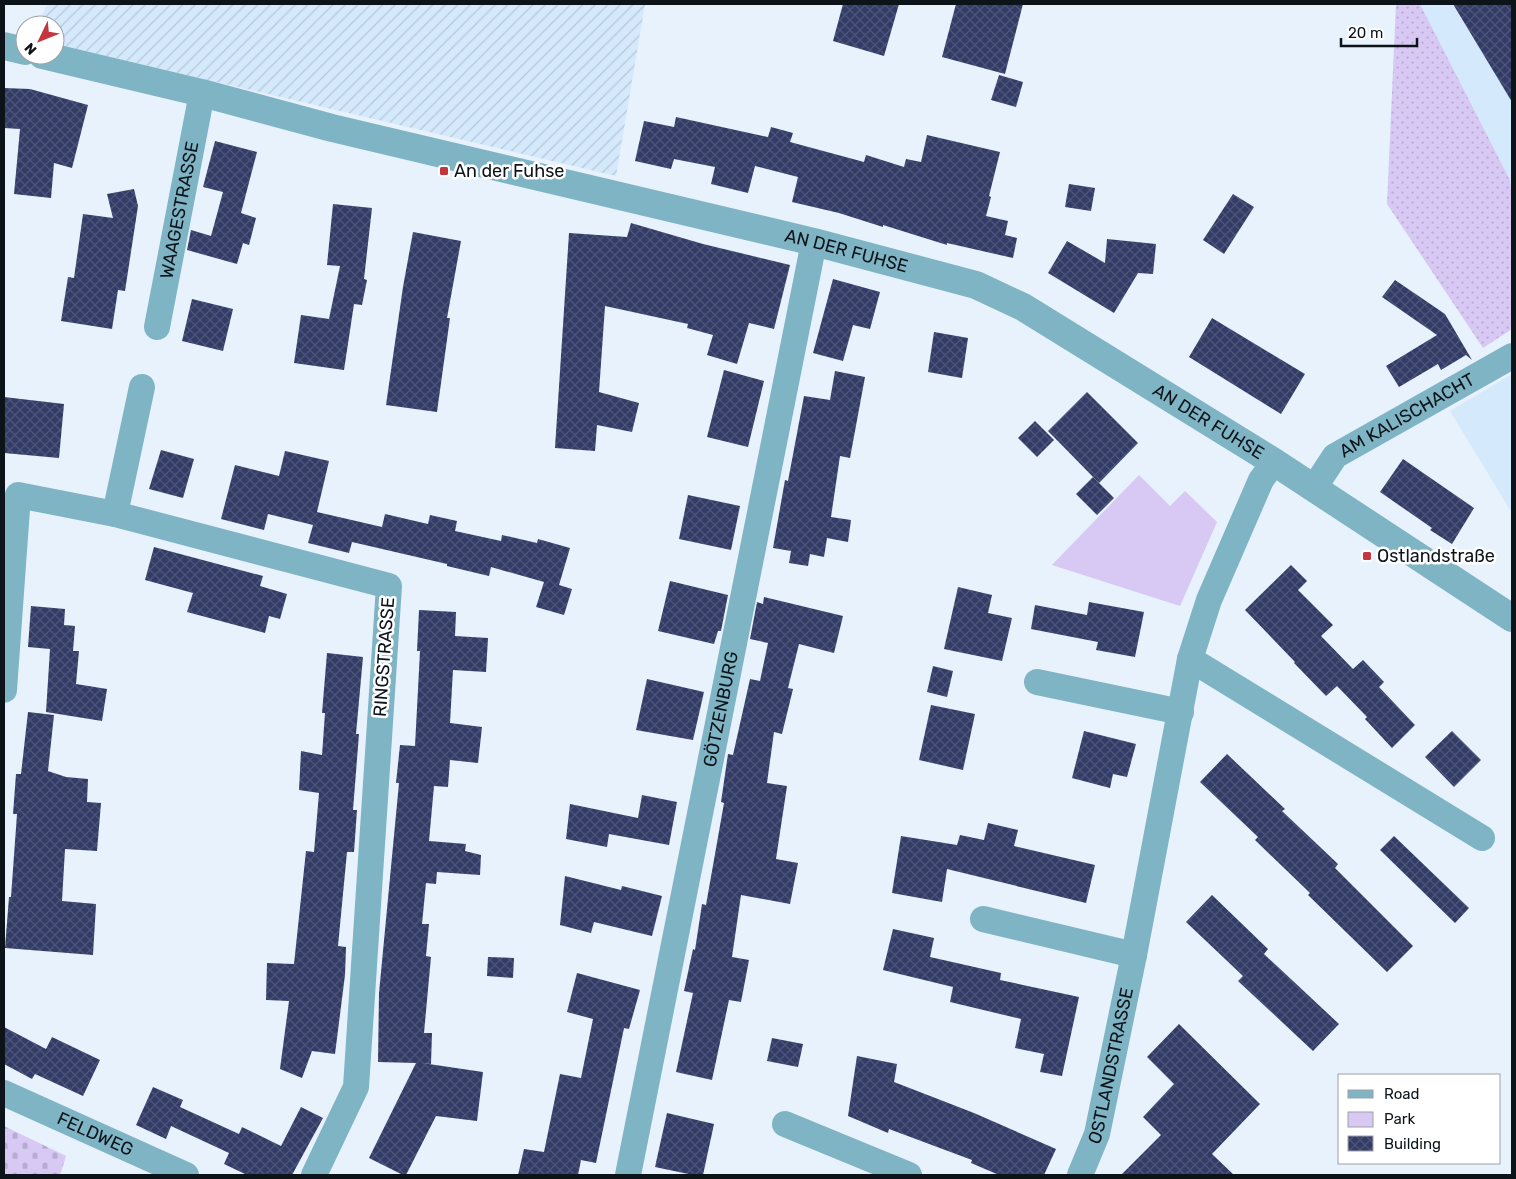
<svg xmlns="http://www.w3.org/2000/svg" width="1516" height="1179" font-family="Rubik,sans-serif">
  <defs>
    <pattern id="industrial-furrows" width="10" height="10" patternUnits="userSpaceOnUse" patternTransform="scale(1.25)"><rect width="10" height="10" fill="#d5e9fc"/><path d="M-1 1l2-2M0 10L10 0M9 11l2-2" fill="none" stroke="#b6c7d7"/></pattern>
    <pattern id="grass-dots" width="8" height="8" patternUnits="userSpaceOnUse" patternTransform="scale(1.25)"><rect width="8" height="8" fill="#d7c8f4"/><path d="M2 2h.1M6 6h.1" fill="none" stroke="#b7abd1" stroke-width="1.8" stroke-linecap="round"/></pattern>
    <pattern id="cemetery-stones" width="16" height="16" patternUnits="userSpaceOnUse" patternTransform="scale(1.25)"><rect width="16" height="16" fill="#d7c8f4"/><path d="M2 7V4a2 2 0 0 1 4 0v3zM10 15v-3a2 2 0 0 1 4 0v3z" fill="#b7abd1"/></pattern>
    <pattern id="building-cross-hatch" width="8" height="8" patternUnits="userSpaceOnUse" patternTransform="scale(1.25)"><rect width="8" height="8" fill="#333c67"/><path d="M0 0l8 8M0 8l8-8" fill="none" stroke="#4d5578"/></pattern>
  </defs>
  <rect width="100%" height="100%" fill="#e7f2fd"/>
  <g fill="#d5e9fc">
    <polygon points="1420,4 1512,4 1512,194 1510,180"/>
    <polygon points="1512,374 1512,513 1450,411"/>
  </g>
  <polygon fill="url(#industrial-furrows)" points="47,4 645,4 616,176 55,44 55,25 38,25"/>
  <polygon fill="url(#grass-dots)" points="1396,4 1420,4 1510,180 1512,194 1512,329 1483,348 1387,204"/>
  <polygon fill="url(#cemetery-stones)" points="4,1126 66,1156 60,1175 4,1175"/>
  <polygon fill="#d7c8f4" points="1139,475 1170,506 1185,491 1217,522 1180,606 1052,565"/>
  <g fill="url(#building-cross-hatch)">
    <polygon points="843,4 899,4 884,56 833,41"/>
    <polygon points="956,4 1023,4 1005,74 942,57"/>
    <polygon points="1453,4 1512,4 1512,102"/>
    <polygon points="999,75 1023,82 1016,107 991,100"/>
    <polygon points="4,88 30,89 88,105 72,168 54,163 51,198 14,194 20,129 4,128"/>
    <polygon points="676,117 768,137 771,127 793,133 790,142 864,162 866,155 904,167 906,159 921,162 927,135 1000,152 989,196 991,197 986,216 1008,221 1005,235 1017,238 1013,258 947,243 947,245 883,225 883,227 839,213 792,202 798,177 755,166 748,193 711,184 715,167 674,159 671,169 635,161 644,121 674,127"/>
    <polygon points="215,141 257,152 241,213 256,218 249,245 243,243 237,264 187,250 191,230 211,236 223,192 203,187"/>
    <polygon points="1069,184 1095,188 1091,211 1065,207"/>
    <polygon points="134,189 138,206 125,291 118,290 112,329 61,321 68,277 74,278 83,214 113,218 107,194"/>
    <polygon points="1233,194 1254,207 1224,254 1203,240"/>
    <polygon points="333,204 372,208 364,279 367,280 362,305 354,304 344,370 294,363 301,315 329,319 340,266 327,265"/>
    <polygon points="631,223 703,244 790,265 774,329 749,323 737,364 707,355 713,335 687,328 688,324 605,306 599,392 639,403 632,432 597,425 595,451 555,448 569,233 627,237"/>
    <polygon points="413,232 461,241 447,318 450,318 437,412 386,405 403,287"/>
    <polygon points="1107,239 1156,244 1153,274 1138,273 1114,313 1048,273 1067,241 1105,263"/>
    <polygon points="833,279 880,292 870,329 853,325 843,361 813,353"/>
    <polygon points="1395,280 1445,314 1472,360 1466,355 1441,370 1438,364 1399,387 1386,366 1437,335 1382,297"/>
    <polygon points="192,299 233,309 223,351 182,341"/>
    <polygon points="1212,318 1305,374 1281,414 1189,357"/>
    <polygon points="934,332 968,338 962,378 928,372"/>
    <polygon points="724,370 764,381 748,447 707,437"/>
    <polygon points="835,371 865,377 850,458 840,456 831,517 851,520 848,542 827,538 824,557 810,554 808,566 789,563 791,551 773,548 785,480 788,481 804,396 830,400"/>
    <polygon points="1087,392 1138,443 1099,483 1048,431"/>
    <polygon points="4,397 64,404 59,458 4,453"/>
    <polygon points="1035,421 1054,440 1037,457 1018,438"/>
    <polygon points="161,450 194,459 183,498 149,489"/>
    <polygon points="285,451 329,461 317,512 382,527 385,514 428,524 430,515 457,521 455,531 501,541 502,535 537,543 538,539 570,548 559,585 572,589 564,615 536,607 544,582 491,567 489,576 447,566 447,564 352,542 349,553 308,543 313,525 268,514 264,530 221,519 235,465 279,476"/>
    <polygon points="1403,459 1474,508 1452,544 1430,530 1432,528 1380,492"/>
    <polygon points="1093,477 1114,498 1097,515 1076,494"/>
    <polygon points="688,495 740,506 731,550 679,539"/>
    <polygon points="154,547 263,576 260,586 287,594 280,619 269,616 265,633 187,612 193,593 145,580"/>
    <polygon points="1291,565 1307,581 1298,590 1333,625 1321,636 1353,669 1363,660 1384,682 1379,687 1415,725 1392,748 1365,719 1367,717 1337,686 1326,696 1294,663 1295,662 1245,610"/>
    <polygon points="670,581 728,595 721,631 718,631 714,644 658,631"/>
    <polygon points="958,587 992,595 988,613 1012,618 1002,661 944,649"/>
    <polygon points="764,597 843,616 834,653 799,644 788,688 793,689 782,734 774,732 767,783 787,786 776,859 798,863 790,904 741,895 732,957 749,960 741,1002 729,1000 712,1080 676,1072 693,993 684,991 693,949 695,950 702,904 706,905 724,803 721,802 728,754 733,755 750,679 760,681 768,643 750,639 757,602 763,604"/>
    <polygon points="1089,602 1144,612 1135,657 1096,650 1098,642 1031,629 1035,605 1087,615"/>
    <polygon points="31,606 65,609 64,625 75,626 73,651 79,651 76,684 107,689 102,721 46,712 50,649 28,647"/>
    <polygon points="419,610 456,612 455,636 488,638 486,672 453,670 450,723 482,727 478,763 450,760 448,787 434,786 429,841 466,844 465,851 481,855 480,875 437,872 436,884 426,883 422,924 429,924 426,956 431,957 424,1033 432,1033 431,1064 422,1063 483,1072 477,1121 436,1116 406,1175 403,1175 369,1158 416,1063 378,1062 379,993 399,783 396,783 400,745 415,746 420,651 417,651"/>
    <polygon points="327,653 363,657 356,734 359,734 353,810 357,810 354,852 347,852 338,946 346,947 345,975 335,1054 312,1051 302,1078 280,1069 289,1001 266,1000 267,963 294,964 306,851 314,852 319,793 299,790 301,751 322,755 325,713 322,713"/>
    <polygon points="933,666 953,671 947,697 927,692"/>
    <polygon points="647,679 704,692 693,740 636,730"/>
    <polygon points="931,705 975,714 963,770 919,760"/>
    <polygon points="28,712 54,715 48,771 66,777 88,779 87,802 101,803 97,851 65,849 62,901 96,904 93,955 5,948 9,897 11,897 17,814 13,814 16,774 21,774"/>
    <polygon points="1084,731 1136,744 1127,777 1113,774 1110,788 1072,778"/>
    <polygon points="1452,731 1481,760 1454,787 1425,757"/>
    <polygon points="1227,754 1285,809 1282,811 1338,864 1335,868 1413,946 1387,972 1308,895 1310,893 1255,840 1258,837 1200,782"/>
    <polygon points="642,795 677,802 669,845 609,834 607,847 566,839 570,804 638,818"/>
    <polygon points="988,823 1018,830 1014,846 1095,865 1086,903 947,869 942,902 892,893 901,836 957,845 960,835 984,840"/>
    <polygon points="1394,836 1469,908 1455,923 1380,850"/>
    <polygon points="565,876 621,890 622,886 662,896 652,936 594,922 591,933 560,925"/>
    <polygon points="1212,895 1268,949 1264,954 1339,1024 1313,1051 1238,981 1243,976 1186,922"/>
    <polygon points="893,929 934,938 930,957 1001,973 1000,980 1079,997 1062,1076 1040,1072 1044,1054 1015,1048 1021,1019 950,1002 953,987 883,970"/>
    <polygon points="488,957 514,958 513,978 487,976"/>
    <polygon points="577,973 640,990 629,1029 624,1028 596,1163 581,1160 578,1175 518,1175 524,1149 544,1152 560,1074 581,1078 593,1019 567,1012"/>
    <polygon points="1179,1024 1260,1104 1212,1154 1234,1175 1121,1175 1161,1135 1143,1117 1174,1084 1147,1057"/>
    <polygon points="4,1027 46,1049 52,1037 100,1060 83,1096 35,1074 32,1079 4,1064"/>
    <polygon points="772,1038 803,1044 798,1067 767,1061"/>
    <polygon points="857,1056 897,1064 894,1082 974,1113 1056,1149 1044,1175 999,1175 971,1163 972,1160 889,1129 888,1133 848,1116"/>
    <polygon points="153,1087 183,1100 180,1107 239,1134 242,1127 281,1146 301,1107 323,1118 292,1175 247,1175 224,1164 229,1153 171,1126 166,1139 136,1125"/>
    <polygon points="667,1113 714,1124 703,1175 693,1175 655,1167"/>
  </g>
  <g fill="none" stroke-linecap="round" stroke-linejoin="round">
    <g stroke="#7fb4c5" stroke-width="26">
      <path id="s1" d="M 157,327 L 202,93"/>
      <path id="s2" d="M 1314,488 L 1335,456 L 1512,356"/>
      <polyline points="115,514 142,387"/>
      <polyline points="1190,659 1482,838"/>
      <polyline points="1037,682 1181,712"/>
      <polyline points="4,690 18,495 115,514 389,586 356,1087 314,1175"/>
      <polyline points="983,919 1134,955"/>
      <path id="s3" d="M 4,1093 L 186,1175"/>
      <polyline points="785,1124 909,1175"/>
      <path id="s4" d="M 628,1175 L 814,242"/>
      <path id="s5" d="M 1080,1175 L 1097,1134 L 1134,955 L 1190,659 L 1209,600 L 1261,480 L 1274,462"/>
    </g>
    <g stroke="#7fb4c5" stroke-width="28">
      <polyline points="4,46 25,51"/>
      <path id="s6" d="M 42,55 L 202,93 L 332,128 L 814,242 L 976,285 L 1023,307 L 1274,462 L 1512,618"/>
    </g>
  </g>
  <g fill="#c5353f" stroke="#fff" stroke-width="2">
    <rect x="439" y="166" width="10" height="10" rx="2.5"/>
    <rect x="1362" y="551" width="10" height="10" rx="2.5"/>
  </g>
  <g text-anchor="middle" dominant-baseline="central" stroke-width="5" stroke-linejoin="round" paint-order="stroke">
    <g font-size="18" fill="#0d1419" stroke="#fff" text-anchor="start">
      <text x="454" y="171">An der Fuhse</text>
      <text x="1377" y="556">Ostlandstraße</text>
    </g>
    <g font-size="18" fill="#0d1419" stroke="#fff">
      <text stroke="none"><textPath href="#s1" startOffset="119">WAAGESTRASSE</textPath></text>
      <text stroke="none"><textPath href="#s6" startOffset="828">AN DER FUHSE</textPath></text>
      <text stroke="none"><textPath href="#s2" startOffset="121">AM KALISCHACHT</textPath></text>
      <text stroke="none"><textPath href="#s6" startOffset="1232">AN DER FUHSE</textPath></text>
      <text transform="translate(384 657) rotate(-86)">RINGSTRASSE</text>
      <text stroke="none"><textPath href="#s4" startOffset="475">GÖTZENBURG</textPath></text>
      <text stroke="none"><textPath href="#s5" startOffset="114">OSTLANDSTRASSE</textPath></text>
      <text stroke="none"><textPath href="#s3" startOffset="100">FELDWEG</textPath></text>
    </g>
  </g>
  <rect width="1516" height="1179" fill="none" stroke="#0d1419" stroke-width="10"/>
  <rect x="1338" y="1074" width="162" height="90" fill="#ffffff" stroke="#9ea1a3"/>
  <rect x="1348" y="1090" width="25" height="8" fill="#7fb4c5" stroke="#9ea1a3"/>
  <text x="1384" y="1099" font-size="15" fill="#0d1419">Road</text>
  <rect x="1348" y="1112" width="25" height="15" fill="#d7c8f4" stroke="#9ea1a3"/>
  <text x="1384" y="1124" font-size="15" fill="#0d1419">Park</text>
  <rect x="1348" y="1136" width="25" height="15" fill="url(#building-cross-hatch)" stroke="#9ea1a3"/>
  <text x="1384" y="1149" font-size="15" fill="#0d1419">Building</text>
  <g transform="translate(40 40) rotate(227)"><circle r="24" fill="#ffffff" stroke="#9ea1a3"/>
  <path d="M0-4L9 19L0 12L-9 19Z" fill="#c5353f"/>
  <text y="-8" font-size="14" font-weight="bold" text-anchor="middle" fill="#0d1419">N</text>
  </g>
  <path d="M1341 38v8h76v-8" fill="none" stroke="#0d1419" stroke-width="2.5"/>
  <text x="1348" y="38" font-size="15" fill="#0d1419" stroke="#ffffff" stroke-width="4" paint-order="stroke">20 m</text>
</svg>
